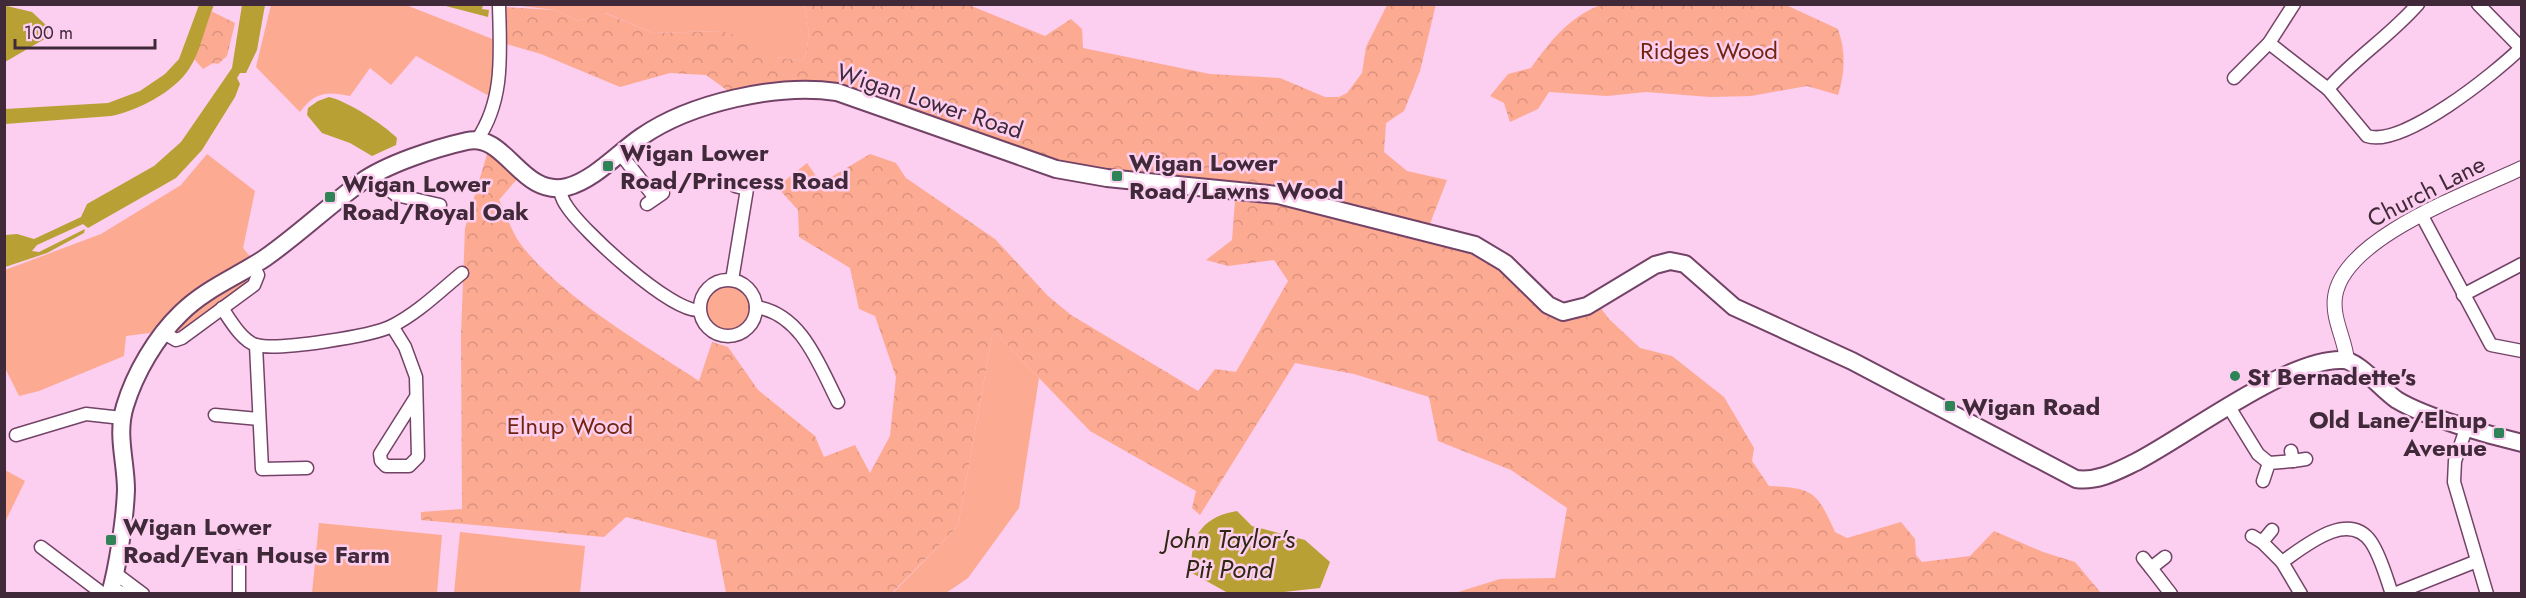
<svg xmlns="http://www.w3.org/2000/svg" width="2526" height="598" font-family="Jost,sans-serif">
  <defs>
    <pattern id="forest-crowns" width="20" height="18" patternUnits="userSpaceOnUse" patternTransform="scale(1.5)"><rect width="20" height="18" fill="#fdaa92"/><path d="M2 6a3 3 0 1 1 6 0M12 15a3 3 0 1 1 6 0" fill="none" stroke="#da927f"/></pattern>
  </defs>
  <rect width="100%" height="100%" fill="#fcceef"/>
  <g fill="#fdaa92">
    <path d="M 504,4 L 804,5 C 809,25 811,41 803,61 L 776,57 L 722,31 L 653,33 L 606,13 L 578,21 L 555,10 Z"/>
    <path d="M 271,5 L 406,5 L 495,40 L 491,97 L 416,56 L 391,85 L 370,68 L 350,96 C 326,91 315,92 300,112 L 256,67 Z"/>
    <polygon points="207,154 255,191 243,248 253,260 157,332 126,336 124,356 39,391 19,396 5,368 5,270 101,234 181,185"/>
    <polygon points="246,279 247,285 180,334 174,334 193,313"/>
    <circle cx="730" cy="308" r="24"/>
    <polygon points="993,330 1039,378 1019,508 968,578 946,593 892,594 958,526"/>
    <polygon points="5,470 25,481 5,522"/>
    <polygon points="319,523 442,535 437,593 312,593"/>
    <polygon points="460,532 585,546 580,593 454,593"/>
  </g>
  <g fill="url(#forest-crowns)">
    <path d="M 1436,4 L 1420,71 L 1404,111 L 1386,123 L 1384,152 L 1407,171 L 1447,180 L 1424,239 L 1473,249 L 1499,260 L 1560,319 C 1576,320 1587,315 1600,307 L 1609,319 L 1640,348 L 1672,356 L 1724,397 L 1754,448 L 1752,461 L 1769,486 C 1814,488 1817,492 1835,532 L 1847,538 L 1901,522 L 1915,539 L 1916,555 L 1922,562 L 1970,556 L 1994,531 L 2043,552 L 2075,562 L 2101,593 L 1455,593 L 1500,579 L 1555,578 L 1567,508 L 1511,470 L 1438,441 L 1429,397 L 1354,374 L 1295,363 L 1200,515 L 1192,508 L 1196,491 L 1090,431 L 993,330 L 958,526 L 892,593 L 726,593 L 716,540 L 626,517 L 604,537 L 421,520 L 421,512 L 462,509 L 461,335 L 465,228 L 488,151 L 518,178 L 499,200 C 506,213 511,230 519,242 C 557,294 644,345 699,381 L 712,342 L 728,347 L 758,390 L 815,436 L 824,457 L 855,445 L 870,473 L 890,436 L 896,377 L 875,316 L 859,309 L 850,268 L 799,237 L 798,210 L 777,187 L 807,163 L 818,179 L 828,179 L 870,154 L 896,163 L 906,178 L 995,239 L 1048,296 L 1071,315 L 1198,391 L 1215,369 L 1236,372 L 1288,281 L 1274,260 L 1228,266 L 1206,260 L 1232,240 L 1236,188 L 1080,171 L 825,87 L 735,96 L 706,75 L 670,73 L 620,87 L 541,54 L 503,43 L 504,7 L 555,10 L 578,21 L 605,13 L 653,33 L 722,31 L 742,38 L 776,57 L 803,61 C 811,41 809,25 804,5 L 969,5 L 1045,36 L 1071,19 L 1082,29 L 1083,48 L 1210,74 L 1280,78 L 1325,97 L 1339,97 L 1347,93 L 1362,73 L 1366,47 L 1387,5 Z"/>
    <path d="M 1603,4 L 1786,5 L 1838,29 C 1846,52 1845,73 1838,95 L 1807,86 L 1751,96 L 1710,97 L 1646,92 L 1607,96 L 1549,92 L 1538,109 L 1510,122 L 1504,103 L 1490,96 L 1508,74 L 1531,68 C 1551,40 1570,16 1603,4 Z"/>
    <polygon points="211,11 235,23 227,56 218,64 213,63 203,69 194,59"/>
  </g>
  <g fill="#b8a034">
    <path d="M 199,5 L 214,5 C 205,25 201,51 189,69 C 174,92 137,111 111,116 L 5,124 L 5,109 L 108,103 L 140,91 L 165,74 L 179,59 Z"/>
    <polygon points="242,5 265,5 257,50 246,73 240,73 237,78 240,84 235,97 202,150 176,178 88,228 83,224 37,245 32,251 39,252 85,229 84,233 47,253 5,267 5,235 17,234 34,239 81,217 87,204 154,166 181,142 232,68"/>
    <polygon points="442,5 483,5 482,9 489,10 488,17"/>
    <polygon points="7,6 32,12 48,27 48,37 5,62 4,7"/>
    <path d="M 329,97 C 347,101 383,124 397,138 L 396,145 L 372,156 L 350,143 L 322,133 L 307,115 L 308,108 L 318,101 Z"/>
    <path d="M 1237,511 L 1252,526 L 1305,540 L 1330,562 L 1320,588 L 1275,593 L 1228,593 L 1192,573 C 1189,538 1201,517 1237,511 Z"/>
  </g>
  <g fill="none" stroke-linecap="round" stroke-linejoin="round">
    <defs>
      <g id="minor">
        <path d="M 2418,4 C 2390,36 2355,58 2328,89 L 2367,136 C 2403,148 2495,73 2521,48"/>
        <polyline points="2478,4 2522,49"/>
        <polyline points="2269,43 2328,89"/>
        <polyline points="2234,78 2269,43 2294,4"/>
        <path d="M 477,140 C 505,99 500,52 499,4"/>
        <polyline points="619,152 655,198"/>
        <polyline points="371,176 396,195 440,205"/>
        <path d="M 559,188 C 561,194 562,200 566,205 C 581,230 672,313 699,310"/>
        <polyline points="647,204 663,193"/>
        <polyline points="2422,216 2491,345 2522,351"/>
        <circle cx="728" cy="308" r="28"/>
        <polyline points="732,280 747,189 735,186"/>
        <polyline points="2463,295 2522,264"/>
        <path d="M 756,307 C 802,314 819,365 838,402"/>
        <path d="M 222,308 C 230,320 242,341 256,345 C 278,351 372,336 392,326 C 418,313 440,291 462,273"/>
        <polyline points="392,326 405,347 416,377 418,457 409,466 386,466 381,461 380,454 416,397"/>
        <polyline points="164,333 176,340 182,338 254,285 258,275 253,265"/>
        <polyline points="256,345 262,469 307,468"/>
        <polyline points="2229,407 2258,454 2269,463"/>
        <polyline points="215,415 259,419"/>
        <polyline points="2467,426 2455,461 2454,482 2487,594"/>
        <polyline points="16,435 86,414 122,418"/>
        <polyline points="2291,451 2293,461 2306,459"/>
        <polyline points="2263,481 2269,463 2293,461"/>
        <polyline points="2252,536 2262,542 2272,530"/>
        <polyline points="2262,542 2282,562 2301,594"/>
        <polyline points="41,547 103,594"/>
        <polyline points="239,557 239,594"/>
        <polyline points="2143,558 2151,568 2165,557"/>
        <path d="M 2282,562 C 2304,547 2348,509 2371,542 C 2381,557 2386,577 2392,594"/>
        <polyline points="2151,568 2171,594"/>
        <polyline points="115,573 143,594"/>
        <polyline points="111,589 126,594"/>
        <polyline points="2394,594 2477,561"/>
      </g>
      <path id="tertiary" d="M 2347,360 C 2345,339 2332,319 2335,297 C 2343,237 2472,192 2522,168"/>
      <path id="secondary" d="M 110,594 C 118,566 125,518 126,490 C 126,461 116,435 125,406 C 135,373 156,337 181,313 C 205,289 238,276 265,258 C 298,235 327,207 360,183 C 386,164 436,148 467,141 C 506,132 521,198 567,187 C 594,180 618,153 641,137 C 690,103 777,83 837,92 L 1056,169 L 1107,178 L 1278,195 L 1475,245 L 1505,263 L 1548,305 L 1563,312 L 1587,306 L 1655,265 L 1670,261 L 1685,264 L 1734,307 L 1852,361 L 2076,479 C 2098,482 2117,471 2136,462 C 2187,436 2289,357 2343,360 C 2358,360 2383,391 2397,400 C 2425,417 2488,435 2522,443"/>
    </defs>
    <use href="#minor" stroke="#734367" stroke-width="15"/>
    <use href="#tertiary" stroke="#734367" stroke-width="16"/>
    <use href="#secondary" stroke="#734367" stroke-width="20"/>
    <use href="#minor" stroke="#fff" stroke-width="12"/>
    <use href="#tertiary" stroke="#fff" stroke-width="14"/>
    <use href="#secondary" stroke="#fff" stroke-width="16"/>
  </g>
  <g fill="#2f8457" stroke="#fcceef" stroke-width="2">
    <rect x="602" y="160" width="12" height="12" rx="3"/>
    <rect x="1111" y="170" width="12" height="12" rx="3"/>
    <rect x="324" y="191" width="12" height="12" rx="3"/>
    <circle cx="2235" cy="376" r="6"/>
    <rect x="1944" y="400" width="12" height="12" rx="3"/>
    <rect x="2493" y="427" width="12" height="12" rx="3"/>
    <rect x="105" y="534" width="12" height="12" rx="3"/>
  </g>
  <g text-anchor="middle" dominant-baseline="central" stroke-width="5" stroke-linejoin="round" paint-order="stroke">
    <g font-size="24" fill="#72250e" stroke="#fcceef">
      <text x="1709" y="50">Ridges Wood</text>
      <text x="570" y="425">Elnup Wood</text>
    </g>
    <g font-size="24" fill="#402a3a" stroke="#fcceef">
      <text transform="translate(930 101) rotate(18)">Wigan Lower Road</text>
      <text transform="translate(2426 191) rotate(-27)">Church Lane</text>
    </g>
    <g font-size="24" font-weight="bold" fill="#402a3a" stroke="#fcceef" text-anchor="start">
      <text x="620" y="152">Wigan Lower<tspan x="620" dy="28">Road/Princess Road</tspan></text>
      <text x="1129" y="162">Wigan Lower<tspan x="1129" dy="28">Road/Lawns Wood</tspan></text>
      <text x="342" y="183">Wigan Lower<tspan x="342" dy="28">Road/Royal Oak</tspan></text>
      <text x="2247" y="376">St Bernadette's</text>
      <text x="1962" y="406">Wigan Road</text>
      <text x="2487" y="419" text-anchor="end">Old Lane/Elnup<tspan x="2487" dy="28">Avenue</tspan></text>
      <text x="123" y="526">Wigan Lower<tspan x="123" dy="28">Road/Evan House Farm</tspan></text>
    </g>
    <g font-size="26" font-style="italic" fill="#2f2913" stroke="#fcceef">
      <text x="1229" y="539">John Taylor's<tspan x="1229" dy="30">Pit Pond</tspan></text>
    </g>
  </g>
  <rect width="2526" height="598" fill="none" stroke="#402a3a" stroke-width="12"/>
  <path d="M15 39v9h140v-9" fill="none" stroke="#402a3a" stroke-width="3"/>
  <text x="24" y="39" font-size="18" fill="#402a3a" stroke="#fcceef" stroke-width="4.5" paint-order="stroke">100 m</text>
</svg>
